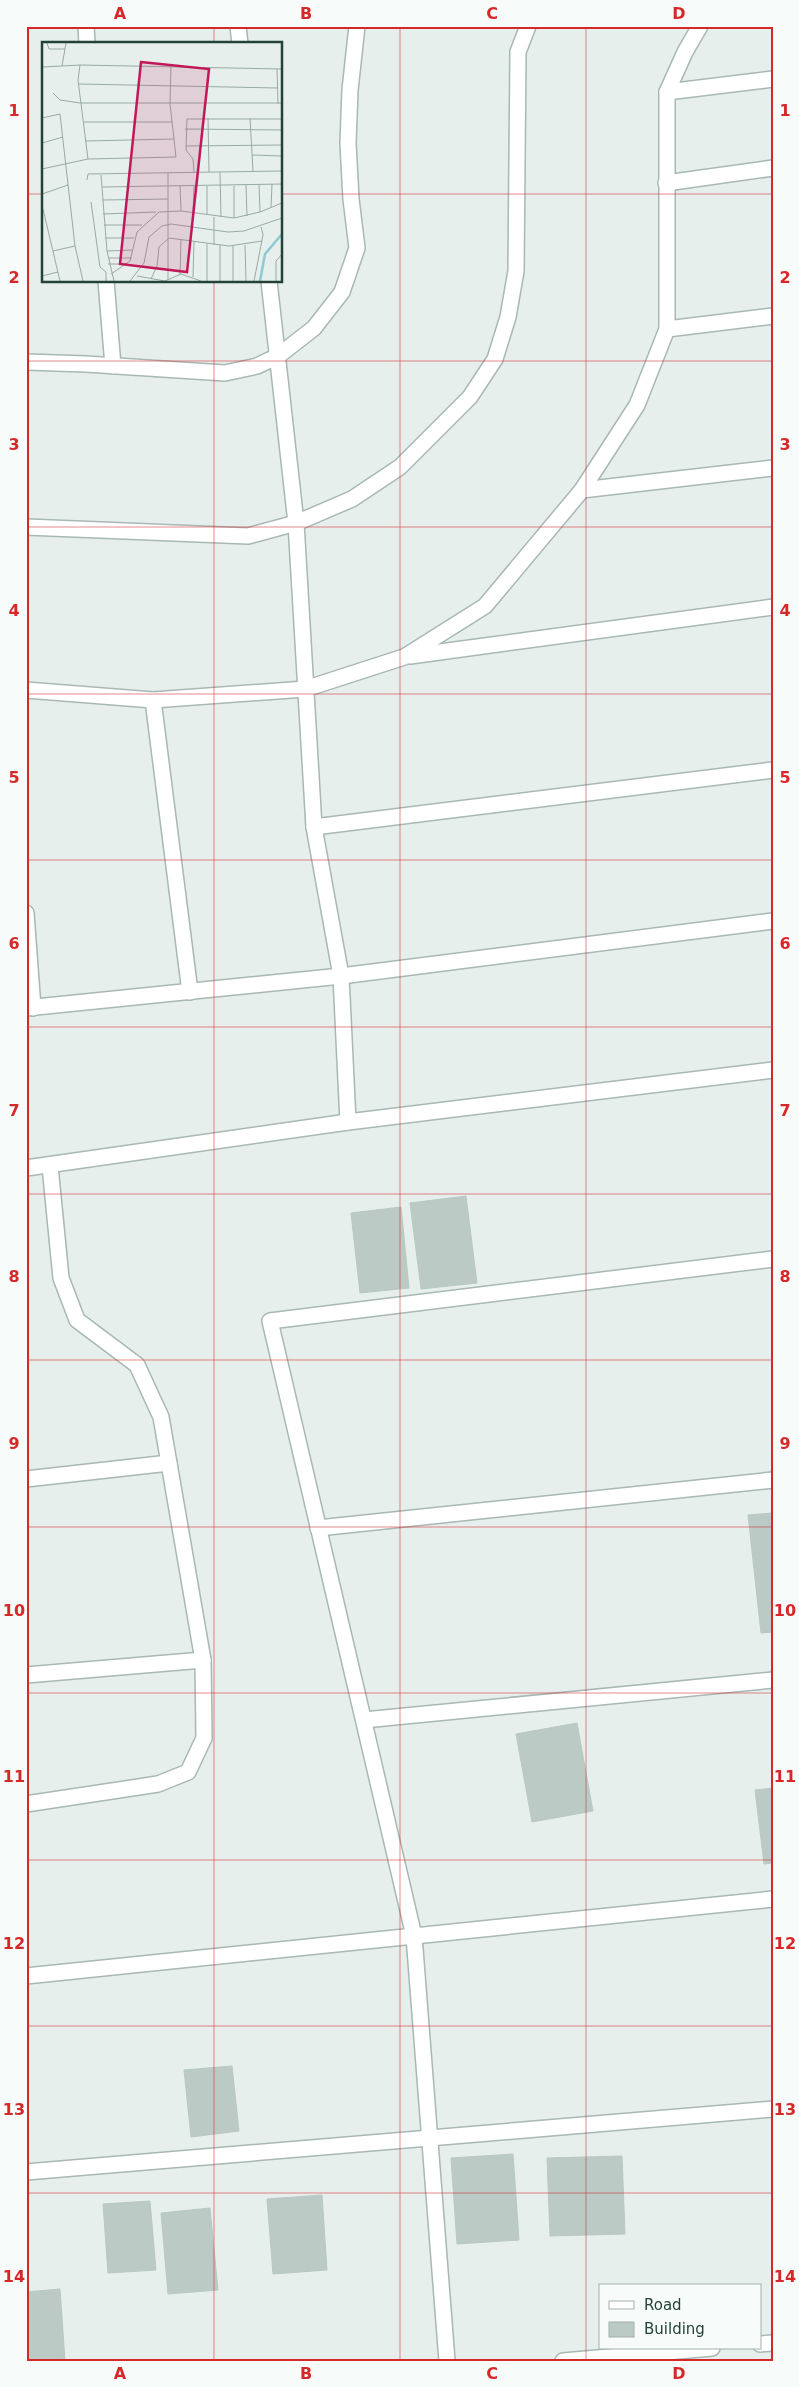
<svg xmlns="http://www.w3.org/2000/svg" width="799" height="2387" font-family="'DejaVu Sans',sans-serif">
  <rect width="100%" height="100%" fill="#e6efeb"/>
  <g fill="#bbcac4" stroke="#b8c9c2">
    <polygon points="466,1196 477,1283 421,1289 410,1203"/>
    <polygon points="401,1207 409,1288 360,1293 351,1213"/>
    <polygon points="773,1513 773,1632 761,1633 748,1515"/>
    <polygon points="577,1723 593,1811 532,1822 516,1734"/>
    <polygon points="773,1788 773,1863 764,1864 755,1790"/>
    <polygon points="232,2066 239,2131 191,2137 184,2070"/>
    <polygon points="513,2154 519,2240 457,2244 451,2158"/>
    <polygon points="622,2156 625,2234 550,2236 547,2158"/>
    <polygon points="322,2195 327,2270 273,2274 267,2199"/>
    <polygon points="150,2201 156,2270 108,2273 103,2204"/>
    <polygon points="210,2208 218,2290 168,2294 161,2213"/>
    <polygon points="60,2289 65,2361 26,2361 26,2292"/>
  </g>
  <g fill="none" stroke-linecap="round" stroke-linejoin="round">
    <defs>
      <g id="street">
        <polyline points="86,26 87,44"/>
        <polyline points="238,26 240,44"/>
        <polyline points="667,92 773,79"/>
        <polyline points="666,183 773,168"/>
        <polyline points="106,281 113,366"/>
        <polyline points="269,281 296,523 314,827 341,976 348,1122"/>
        <polyline points="667,329 773,316"/>
        <polyline points="26,362 86,364 225,373 257,366 278,356 314,328 342,292 357,248 351,199 348,143 350,90 357,26"/>
        <polyline points="582,490 773,468"/>
        <polyline points="26,527 248,536 296,523 352,499 400,467 470,397 495,359 508,317 516,271 518,52 528,26"/>
        <polyline points="410,656 773,607"/>
        <polyline points="26,690 153,700 305,689 404,657 485,606 582,490 637,405 667,329 667,92 685,52 700,26"/>
        <polyline points="153,700 190,992"/>
        <polyline points="314,827 773,770"/>
        <polyline points="26,913 33,1008"/>
        <polyline points="26,1008 341,976 773,921"/>
        <polyline points="26,1168 348,1122 773,1070"/>
        <polyline points="26,1479 169,1463"/>
        <polyline points="318,1528 773,1480"/>
        <polyline points="26,1675 203,1660"/>
        <polyline points="364,1720 773,1680"/>
        <polyline points="26,1804 158,1784 188,1772 204,1738 203,1660 161,1417 137,1365 77,1320 61,1278 50,1166"/>
        <polyline points="26,1976 773,1899"/>
        <polyline points="26,2172 773,2109"/>
        <polyline points="760,2344 773,2343"/>
        <polyline points="447,2361 414,1936 270,1321 773,1259"/>
        <polyline points="563,2361 712,2348"/>
      </g>
    </defs>
    <use href="#street" stroke="#a8b8b2" stroke-width="18"/>
    <use href="#street" stroke="#fff" stroke-width="15"/>
  </g>
  <path fill="none" stroke="#d62828" stroke-width="1" stroke-opacity="0.55" d="M 214,26 L 214,44M 400,26 L 400,2361M 586,26 L 586,2361M 26,194 L 44,194M 281,194 L 773,194M 214,281 L 214,2361M 26,361 L 773,361M 26,527 L 773,527M 26,694 L 773,694M 26,860 L 773,860M 26,1027 L 773,1027M 26,1194 L 773,1194M 26,1360 L 773,1360M 26,1527 L 773,1527M 26,1693 L 773,1693M 26,1860 L 773,1860M 26,2026 L 773,2026M 26,2193 L 773,2193"/>
  <g transform="translate(42 42)">
    <rect width="240" height="240" fill="#e6efeb"/>
    <path fill="none" stroke="#8ec9d4" stroke-width="2.5" d="M 218,239 L 223,212 L 240,192"/>
    <path fill="none" stroke="#98aaa4" stroke-width="1" d="M 5,1 L 7,7 L 23,7M 38,23 L 36,38 L 46,117M 20,24 L 24,1M 0,25 L 38,23 L 240,27M 235,27 L 236,62M 37,42 L 235,46M 11,51 L 18,58 L 38,61 L 240,61M 0,76 L 18,72 L 33,204 L 41,239M 166,76 L 167,130M 208,76 L 211,129M 41,80 L 130,80M 143,87 L 240,88M 43,99 L 132,97M 0,101 L 21,95M 144,104 L 240,103M 210,113 L 240,114M 0,127 L 46,117 L 134,115 L 128,62 L 129,24M 152,130 L 151,117 L 144,108 L 145,77 L 240,77M 178,130 L 179,175M 59,133 L 65,209 L 72,239M 45,138 L 46,132 L 240,129M 204,143 L 205,174M 217,143 L 218,170 L 240,161M 138,144 L 139,169M 165,144 L 165,173M 60,145 L 240,142M 0,152 L 26,143M 61,158 L 126,157M 49,160 L 58,225 L 64,230 L 64,239M 229,165 L 230,142M 1,167 L 18,239M 151,171 L 152,144M 61,172 L 114,170M 192,176 L 192,144M 62,183 L 100,183M 63,196 L 92,196M 165,202 L 165,239M 172,203 L 172,175M 178,203 L 178,239M 203,203 L 204,239M 11,209 L 33,204M 65,209 L 91,208M 66,216 L 90,216M 66,222 L 86,222M 69,232 L 88,219 L 95,190 L 117,170 L 139,169 L 192,176 L 218,170M 138,233 L 139,197M 0,234 L 16,230M 95,234 L 123,239 L 139,232 L 159,239M 151,235 L 152,200M 109,237 L 115,224 L 117,205 L 127,196 L 187,204 L 220,199M 126,238 L 126,131M 88,239 L 102,221 L 107,195 L 120,184 L 129,182 L 186,190 L 202,189 L 240,176M 191,239 L 191,204M 212,239 L 221,193 L 219,185M 234,239 L 234,219 L 240,212"/>
    <path fill="#c2185b" fill-opacity="0.15" stroke="#c2185b" stroke-width="2.5" d="M 99,20 L 167,27 L 145,230 L 78,222 Z"/>
    <rect width="240" height="240" fill="none" stroke="#24423a" stroke-width="2.5"/>
  </g>
  <rect width="799" height="2387" fill="none" stroke="#f7fbf9" stroke-width="55"/>
  <rect x="599" y="2284" width="162" height="65" fill="#f7fbf9" stroke="#a3b1ad"/>
  <rect x="609" y="2301" width="25" height="8" fill="#ffffff" stroke="#a3b1ad"/>
  <text x="644" y="2310" font-size="15" fill="#24423a">Road</text>
  <rect x="609" y="2322" width="25" height="15" fill="#bbcac4" stroke="#a3b1ad"/>
  <text x="644" y="2334" font-size="15" fill="#24423a">Building</text>
  <rect x="28" y="28" width="744" height="2332" fill="none" stroke="#d62828" stroke-width="2"/>
  <g font-size="16" text-anchor="middle" font-weight="bold" fill="#d62828">
    <text x="120" y="19">A</text>
    <text x="306" y="19">B</text>
    <text x="492" y="19">C</text>
    <text x="679" y="19">D</text>
    <text x="14" y="116">1</text>
    <text x="785" y="116">1</text>
    <text x="14" y="283">2</text>
    <text x="785" y="283">2</text>
    <text x="14" y="450">3</text>
    <text x="785" y="450">3</text>
    <text x="14" y="616">4</text>
    <text x="785" y="616">4</text>
    <text x="14" y="783">5</text>
    <text x="785" y="783">5</text>
    <text x="14" y="949">6</text>
    <text x="785" y="949">6</text>
    <text x="14" y="1116">7</text>
    <text x="785" y="1116">7</text>
    <text x="14" y="1282">8</text>
    <text x="785" y="1282">8</text>
    <text x="14" y="1449">9</text>
    <text x="785" y="1449">9</text>
    <text x="14" y="1616">10</text>
    <text x="785" y="1616">10</text>
    <text x="14" y="1782">11</text>
    <text x="785" y="1782">11</text>
    <text x="14" y="1949">12</text>
    <text x="785" y="1949">12</text>
    <text x="14" y="2115">13</text>
    <text x="785" y="2115">13</text>
    <text x="14" y="2282">14</text>
    <text x="785" y="2282">14</text>
    <text x="120" y="2379">A</text>
    <text x="306" y="2379">B</text>
    <text x="492" y="2379">C</text>
    <text x="679" y="2379">D</text>
  </g>
</svg>
